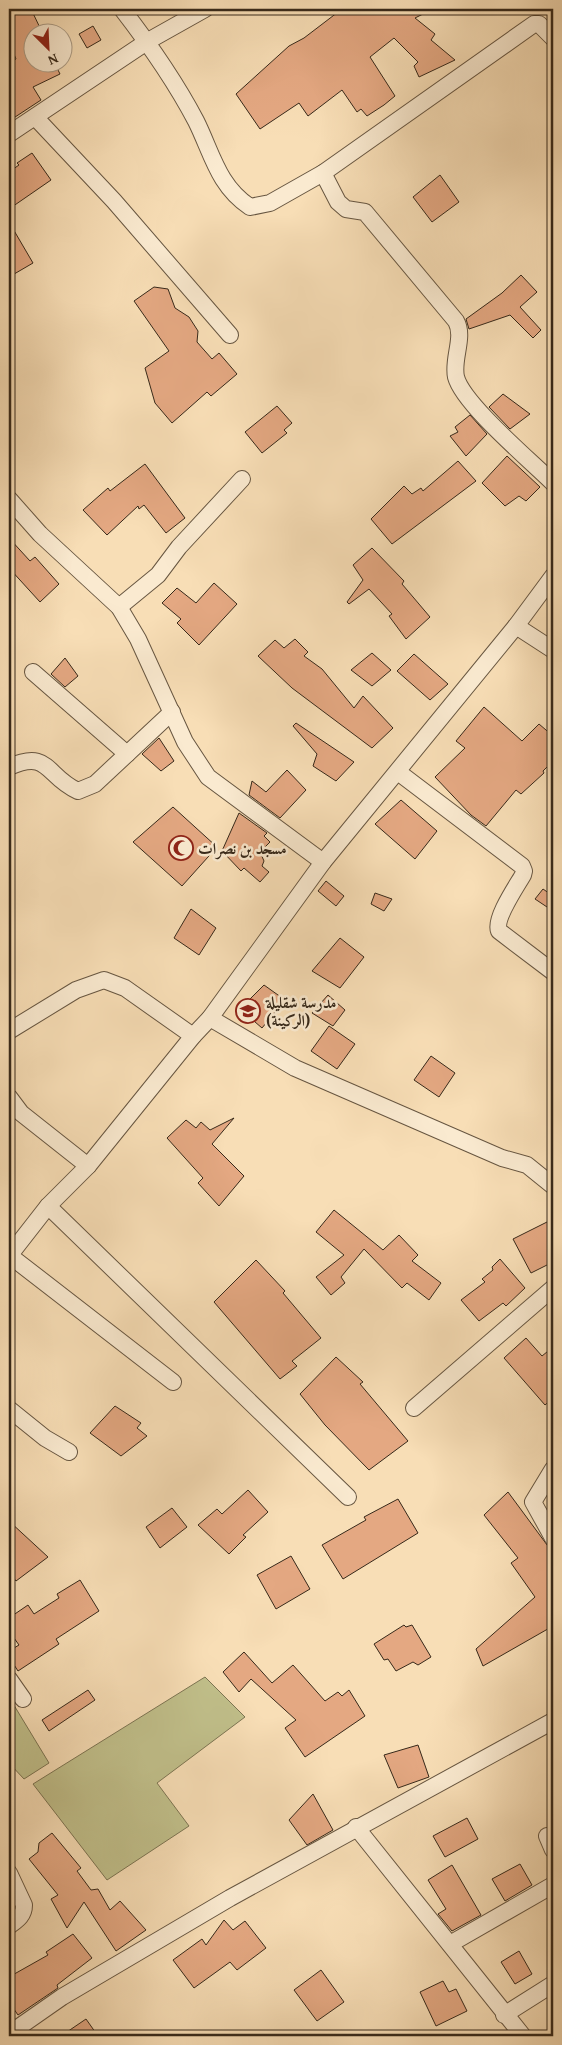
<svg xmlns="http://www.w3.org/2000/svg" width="562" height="2045" font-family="'Gentium Book Plus',Amiri,serif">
  <rect width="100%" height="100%" fill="#f8deb6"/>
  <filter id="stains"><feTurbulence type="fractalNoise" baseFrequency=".004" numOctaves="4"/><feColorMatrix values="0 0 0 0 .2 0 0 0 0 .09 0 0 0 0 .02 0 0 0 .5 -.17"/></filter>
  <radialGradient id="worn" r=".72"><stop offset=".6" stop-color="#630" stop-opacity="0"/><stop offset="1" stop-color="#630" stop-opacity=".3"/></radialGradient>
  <g fill="#c1c08b" stroke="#7c7452">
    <polygon points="205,1677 245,1717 157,1783 189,1826 107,1880 33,1784"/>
    <polygon points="9,1697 49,1763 24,1779 9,1763"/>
  </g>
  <g fill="#e4a882" stroke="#37291a">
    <polygon points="9,9 20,9 22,14 31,9 42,32 32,32 32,62 54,62 60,74 33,87 41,100 9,121 9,63 16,59 9,42"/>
    <polygon points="342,9 433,9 415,18 435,34 431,40 455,60 419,77 414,66 418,62 394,38 370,57 395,96 384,105 367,116 361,109 357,112 342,90 308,116 299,103 260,129 236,94 289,46 304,38"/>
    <polygon points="93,26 101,40 87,48 79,34"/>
    <polygon points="32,153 51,180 9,209 9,172 19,165 17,163"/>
    <polygon points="440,175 459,202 432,222 413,197"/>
    <polygon points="9,222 33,263 9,277"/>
    <polygon points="521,275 537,292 520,307 541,330 533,338 510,315 469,329 466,319 502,293"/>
    <polygon points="154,287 168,289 175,308 189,317 198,331 197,342 212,359 219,353 237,374 211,396 207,392 172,423 155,403 145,368 169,351 134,301"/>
    <polygon points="503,394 530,414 510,429 489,407"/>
    <polygon points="277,406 292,423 284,430 287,433 262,453 245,432"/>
    <polygon points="470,415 487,434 466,456 450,436 458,432 455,427"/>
    <polygon points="507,456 540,487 526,501 519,496 505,506 482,483"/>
    <polygon points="458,461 476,481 392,544 371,519 404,486 412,494 421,488 423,491"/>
    <polygon points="145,464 185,518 166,533 144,505 139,509 138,506 107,535 83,510 108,488 110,491"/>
    <polygon points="9,538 30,561 35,557 59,584 40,602 9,568"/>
    <polygon points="372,548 404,581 402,584 430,617 406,639 389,616 392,614 369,589 349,604 347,602 363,580 353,565"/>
    <polygon points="214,583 237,604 199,645 177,623 181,619 162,603 177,588 196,603"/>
    <polygon points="295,639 308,652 304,656 322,669 354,708 363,696 393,728 372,748 292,688 258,656 275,640 284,648"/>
    <polygon points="372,653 391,670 372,686 351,670"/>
    <polygon points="414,654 448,684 430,700 397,671"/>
    <polygon points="65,658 78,676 65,687 51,674"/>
    <polygon points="484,707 522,741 539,724 553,736 553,753 548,758 551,763 543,771 544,773 521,794 516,790 486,826 471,815 435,777 465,748 456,741"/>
    <polygon points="296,723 354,762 336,781 313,766 317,754 293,726"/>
    <polygon points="159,738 174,761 161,771 142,754"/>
    <polygon points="287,770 306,790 280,818 249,795 252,781 266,792"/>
    <polygon points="401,800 437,831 415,859 375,824"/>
    <polygon points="173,807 217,847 182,886 133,842"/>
    <polygon points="239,813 267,833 264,836 270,842 260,852 264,861 262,866 269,872 260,882 244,868 241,871 222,851"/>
    <polygon points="326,881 344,896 336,906 318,891"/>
    <polygon points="543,889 553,896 553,911 535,899"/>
    <polygon points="375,893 392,899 384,911 371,904"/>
    <polygon points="191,909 216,928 199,955 174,938"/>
    <polygon points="340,938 364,957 340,988 312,971"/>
    <polygon points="264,985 285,1000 262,1028 240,1009"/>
    <polygon points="328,995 345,1010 333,1026 312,1013"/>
    <polygon points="329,1026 355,1044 337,1069 311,1051"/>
    <polygon points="431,1056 455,1073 439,1097 414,1080"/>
    <polygon points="234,1118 212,1144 244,1176 219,1206 198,1183 203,1178 167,1138 186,1120 196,1128 201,1122 210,1130"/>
    <polygon points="334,1210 383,1250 399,1235 418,1255 412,1261 441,1283 429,1300 407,1283 402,1288 364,1249 341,1277 345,1283 331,1295 316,1277 344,1255 316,1232"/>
    <polygon points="553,1219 553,1262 531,1273 513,1239"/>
    <polygon points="500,1259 525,1288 506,1306 503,1303 479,1321 461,1300 485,1282 482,1279 493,1270 492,1267"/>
    <polygon points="256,1260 285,1291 283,1293 321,1338 292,1361 297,1366 280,1379 214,1302"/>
    <polygon points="526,1338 542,1356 553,1347 553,1398 545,1405 504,1358"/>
    <polygon points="336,1357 363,1382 360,1384 408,1441 369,1470 325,1425 300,1394"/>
    <polygon points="115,1406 141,1423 137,1428 147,1436 121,1456 90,1433"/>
    <polygon points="248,1490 268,1512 243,1535 246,1537 229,1554 198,1525 217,1509 222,1514"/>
    <polygon points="508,1492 553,1553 553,1626 483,1666 476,1649 535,1597 511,1563 518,1558 484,1515"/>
    <polygon points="398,1499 418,1533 343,1579 322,1545 366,1520 364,1517"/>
    <polygon points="172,1508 187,1527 160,1548 146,1527"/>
    <polygon points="9,1521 48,1557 16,1581 9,1572"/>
    <polygon points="291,1556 310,1589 276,1609 257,1575"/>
    <polygon points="80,1580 99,1611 56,1639 59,1644 18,1671 9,1657 9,1651 19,1645 9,1631 9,1618 28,1605 34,1614 59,1598 57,1594"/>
    <polygon points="404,1625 406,1627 412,1625 431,1657 418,1665 413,1662 396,1671 388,1659 384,1660 374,1644"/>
    <polygon points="244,1652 272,1683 293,1665 325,1701 338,1692 342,1696 349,1690 365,1716 305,1757 285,1728 296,1720 251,1679 239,1692 223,1672"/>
    <polygon points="88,1690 95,1700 49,1731 42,1720"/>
    <polygon points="418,1745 429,1777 398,1788 384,1755"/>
    <polygon points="313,1794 333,1830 307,1845 289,1820"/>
    <polygon points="467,1818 478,1839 445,1857 433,1836"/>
    <polygon points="52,1833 81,1868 77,1871 91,1890 98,1889 110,1910 120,1901 146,1930 116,1951 84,1902 67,1928 51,1899 58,1895 29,1859 38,1852 39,1843"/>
    <polygon points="520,1864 532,1885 505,1901 492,1879"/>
    <polygon points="452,1865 481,1915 452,1931 438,1914 446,1909 428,1880"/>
    <polygon points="224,1920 233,1930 245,1921 266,1948 237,1970 230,1962 194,1988 173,1960 202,1939 206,1945"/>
    <polygon points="73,1934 92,1958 57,1985 58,1988 18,2015 9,2002 9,1977 48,1955 46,1952"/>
    <polygon points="519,1951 532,1974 515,1984 501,1962"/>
    <polygon points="321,1970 344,2002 317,2021 294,1990"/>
    <polygon points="443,1981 449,1992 456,1989 467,2011 436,2026 420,1992"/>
    <polygon points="86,2019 98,2036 61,2036"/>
  </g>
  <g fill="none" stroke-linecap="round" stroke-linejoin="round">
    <defs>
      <g id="minor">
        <path d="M 122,9 C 149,44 175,81 196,121 C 212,153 218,186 250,207 L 270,203 L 323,173 L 534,24 L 539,24 L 553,38"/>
        <polyline points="35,117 114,201 230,335"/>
        <polyline points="9,134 148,41 205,9"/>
        <path d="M 323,173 L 338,202 L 346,209 L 365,212 L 456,321 C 465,337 452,359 456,377 C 463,404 531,461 553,483"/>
        <polyline points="9,499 40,534 119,607 138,639 185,742 208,777 323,862"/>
        <polyline points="119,607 158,575 179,547 242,479"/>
        <polyline points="516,626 553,650"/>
        <polyline points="33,672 127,754"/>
        <path d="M 9,767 C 50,749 45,776 78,791 L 95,784 L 172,712"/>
        <path d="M 398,772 L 522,866 L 524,871 L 523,875 C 516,887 494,919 499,931 L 553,972"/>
        <polyline points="210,1018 295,1068 502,1158 527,1165 553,1186"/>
        <polyline points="9,1031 76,990 104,980 125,988 193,1036"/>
        <polyline points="9,1097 21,1113 88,1166"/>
        <polyline points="48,1206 348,1497"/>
        <polyline points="9,1255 173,1382"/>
        <polyline points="9,1256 48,1206 88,1166 193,1036 210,1018 323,862 516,626 553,576"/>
        <polyline points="414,1408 553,1288"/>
        <polyline points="9,1409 45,1438 69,1452"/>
        <polyline points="553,1469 533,1502 553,1538"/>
        <polyline points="9,1679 23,1699"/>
        <polyline points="356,1827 523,2036"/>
        <polyline points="547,1836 553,1850"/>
        <path d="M 9,1873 L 24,1905 C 24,1916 17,1920 9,1926"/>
        <polyline points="450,1944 553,1885"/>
        <polyline points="504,2015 553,1984"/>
        <polyline points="9,2034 62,1997 230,1898 553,1721"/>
      </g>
    </defs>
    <use href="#minor" stroke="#675641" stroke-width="18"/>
    <use href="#minor" stroke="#faead0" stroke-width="16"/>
  </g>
  <defs>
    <symbol id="mosque-ring" viewBox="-11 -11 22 22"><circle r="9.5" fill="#faead0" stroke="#8f2418" stroke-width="1.5"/><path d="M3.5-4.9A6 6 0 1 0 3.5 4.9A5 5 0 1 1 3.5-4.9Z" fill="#8f2418"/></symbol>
    <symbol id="school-ring" viewBox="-11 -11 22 22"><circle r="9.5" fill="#faead0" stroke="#8f2418" stroke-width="1.5"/><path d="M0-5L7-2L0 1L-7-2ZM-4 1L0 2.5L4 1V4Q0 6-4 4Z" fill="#8f2418"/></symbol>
  </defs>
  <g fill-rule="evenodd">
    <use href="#mosque-ring" x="167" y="834" width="28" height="28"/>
    <use href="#school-ring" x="234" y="997" width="28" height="28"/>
  </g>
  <g text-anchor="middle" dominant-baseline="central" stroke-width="5" stroke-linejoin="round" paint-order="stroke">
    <g font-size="16" font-weight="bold" fill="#37291a" stroke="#faead0" text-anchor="start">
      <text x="198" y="848">مسجد بن نصرات</text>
      <text x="266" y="1002">مدرسة شقليلة<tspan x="266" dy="18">(الركينة)</tspan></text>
    </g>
  </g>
  <rect width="562" height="2045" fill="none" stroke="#f8deb6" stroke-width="30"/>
  <rect x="10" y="10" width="542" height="2025" fill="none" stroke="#37291a" stroke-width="2.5"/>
  <rect x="15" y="15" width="532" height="2015" fill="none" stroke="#37291a"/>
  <g transform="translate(48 48) rotate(156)"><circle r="24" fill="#faead0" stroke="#ac9d87"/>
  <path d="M0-4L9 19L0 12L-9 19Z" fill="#8f2418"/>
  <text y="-8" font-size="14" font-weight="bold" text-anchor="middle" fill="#37291a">N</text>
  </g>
  <rect width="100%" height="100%" filter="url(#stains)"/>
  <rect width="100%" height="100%" fill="url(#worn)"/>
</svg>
